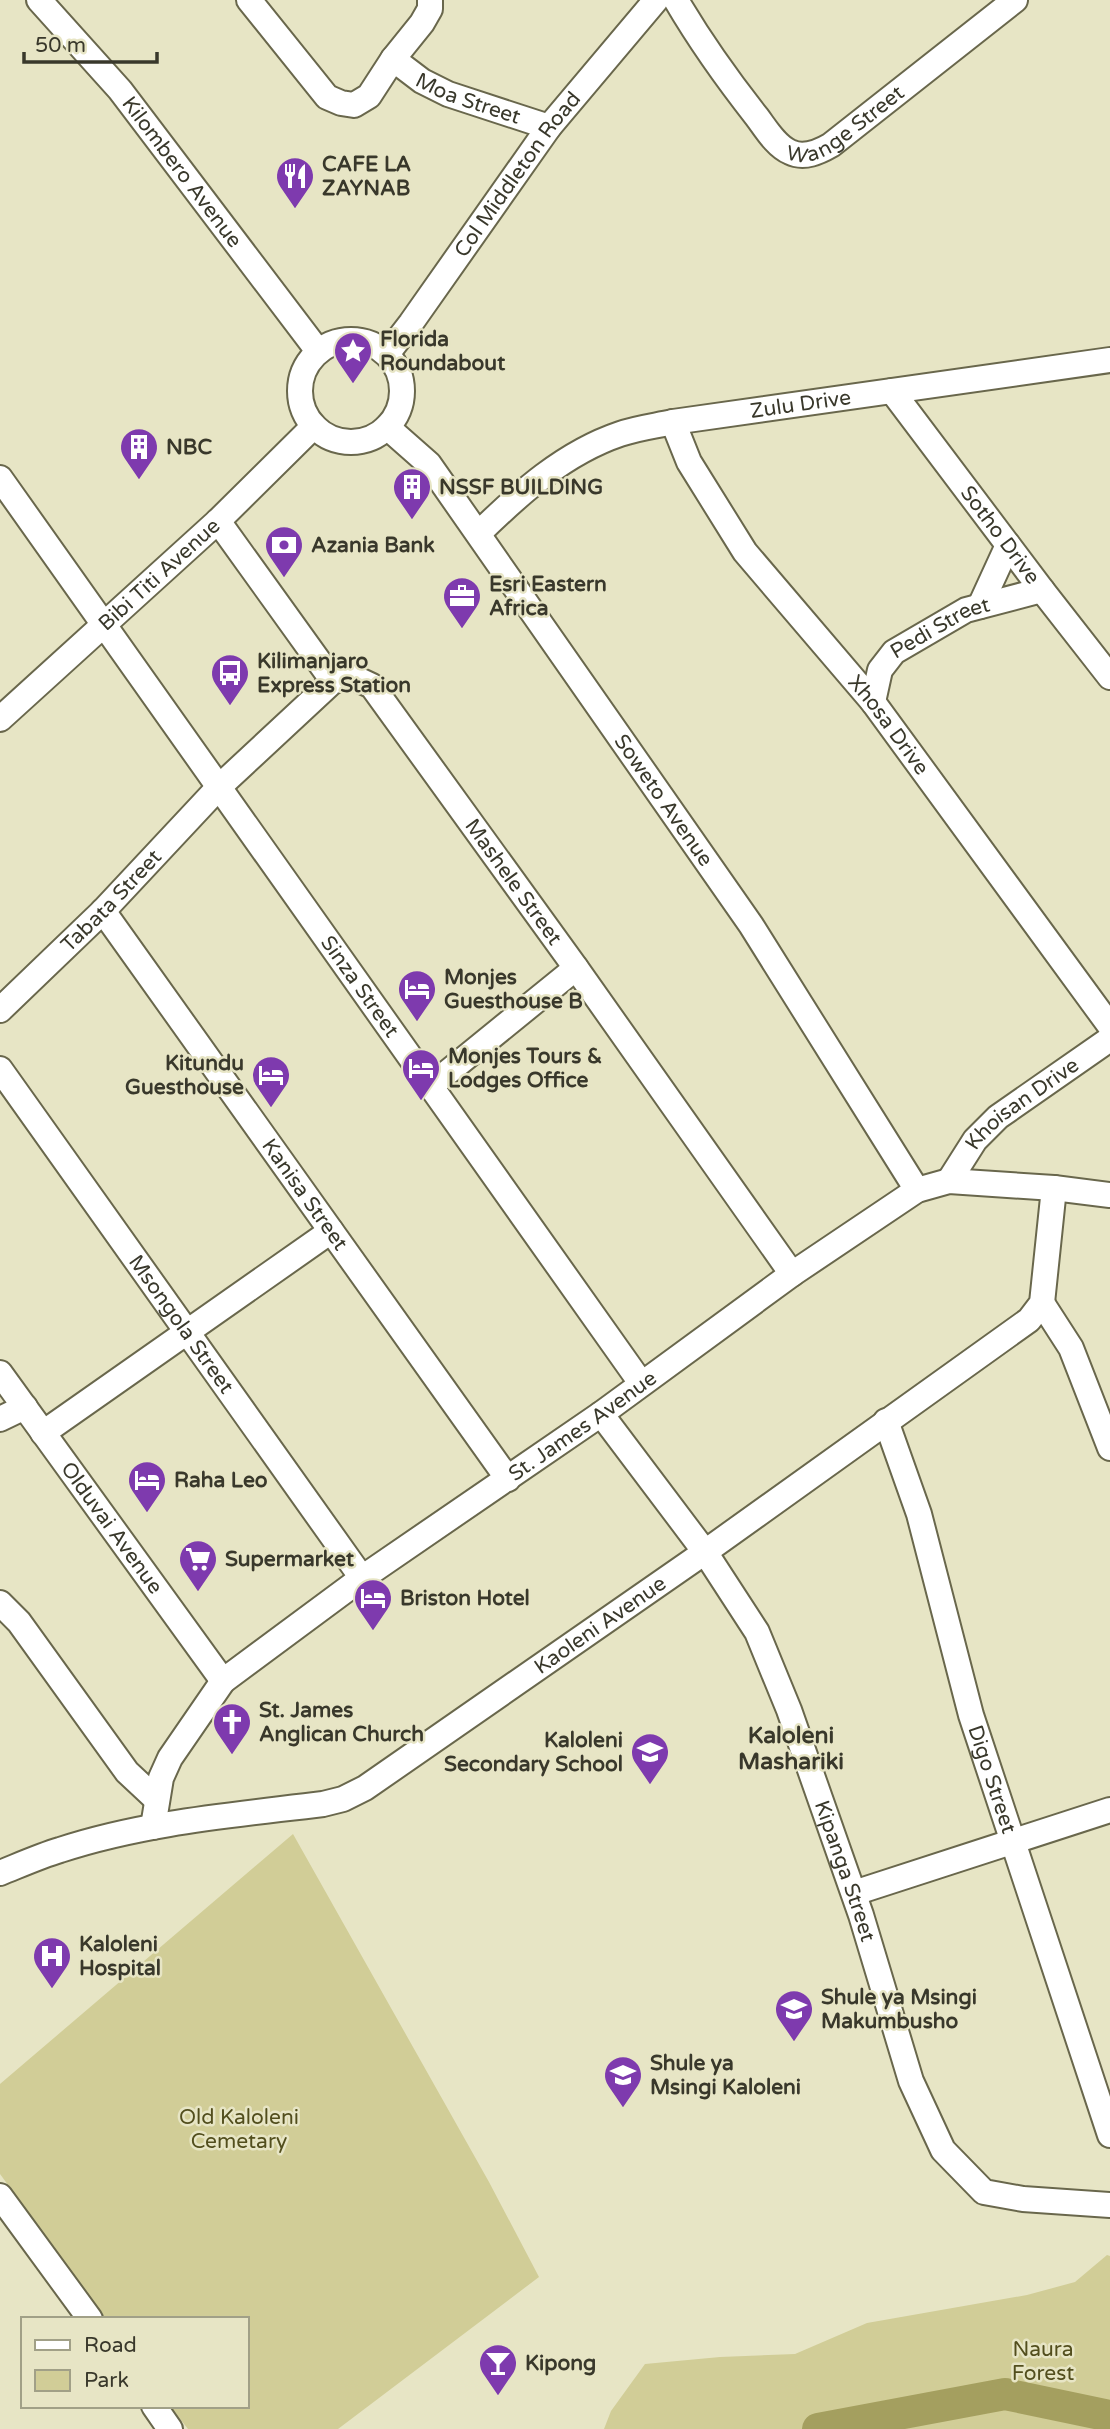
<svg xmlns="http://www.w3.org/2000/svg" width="1110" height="2429" font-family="'Varela Round',sans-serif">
  <rect width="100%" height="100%" fill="#e7e5c5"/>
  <g fill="#d1cd97">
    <polygon points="293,1834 489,2182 539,2277 338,2429 188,2429 170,2406 247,2406 247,2319 106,2319 0,2174 0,2084"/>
    <polygon points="1107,2255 1110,2256 1110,2429 604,2429 611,2411 645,2364 720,2357 795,2354 867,2323 1027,2295 1075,2282"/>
  </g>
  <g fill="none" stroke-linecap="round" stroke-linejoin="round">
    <polyline stroke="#a49f5f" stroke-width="32" points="818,2429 1005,2394 1110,2416"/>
    <defs>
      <g id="minor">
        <path id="s1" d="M 39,0 L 120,90 L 318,351"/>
        <polyline points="249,0 327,97 341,103 354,105 369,96 393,59 422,23 430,9 430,0"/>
        <path id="s2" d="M 676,0 C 700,41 727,79 757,117 C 766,129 776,146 790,152 C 804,159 819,152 831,145 L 1015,0"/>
        <path id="s3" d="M 393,59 L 422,81 L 448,94 L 549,127"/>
        <circle cx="351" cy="391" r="51"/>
        <path id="s4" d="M 387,354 L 411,323 L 549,127 L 656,0"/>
        <path id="s5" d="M 892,391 L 1042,590 L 1110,677"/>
        <path id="s6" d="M 673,422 L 689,462 L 745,552 L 873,702 L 1110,1026"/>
        <path id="s7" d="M 387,427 L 429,464 L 751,925 L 917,1190"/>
        <path id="s8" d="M 0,478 L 641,1383"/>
        <polyline points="218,521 333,681"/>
        <path id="s9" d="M 479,533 C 520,493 564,453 620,434 C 637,428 655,426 673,422 L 1110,360"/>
        <polyline points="980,606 1008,545"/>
        <path id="s10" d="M 873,702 L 880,670 L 894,652 L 966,610 L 1042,590"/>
        <path id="s11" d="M 0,719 L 218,521 L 314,426"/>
        <path id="s12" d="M 103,911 L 508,1479"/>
        <path id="s13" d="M 0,1010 L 103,911 L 219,787 L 333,681 L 355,678 L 372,686 L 576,968 L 792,1274"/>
        <path id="s14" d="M 0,1069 L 362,1578"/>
        <polyline points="432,1085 576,968"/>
        <path id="s15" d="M 949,1181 L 975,1140 L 998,1117 L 1110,1039"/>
        <polyline points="1042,1303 1071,1348 1110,1448"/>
        <path id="s16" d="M 0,1373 L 223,1681"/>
        <path id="s17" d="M 601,1414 L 705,1552 L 757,1632 L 789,1710 L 861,1915 L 911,2081 L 943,2150 L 984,2192 L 1023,2199 L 1110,2205"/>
        <polyline points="0,1419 25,1407"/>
        <path id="s18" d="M 886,1421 L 919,1514 L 971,1715 L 1110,2135"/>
        <polyline points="43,1433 331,1231"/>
        <polyline points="0,1603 19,1622 127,1772 157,1800"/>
        <path id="s19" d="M 153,1827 L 161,1778 L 170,1758 L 223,1681 L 362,1578 L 601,1414 L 792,1274 L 917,1190 L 949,1181 L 1054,1188 L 1110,1195"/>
        <path id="s20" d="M 0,1873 C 20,1865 40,1856 60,1850 C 145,1822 235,1815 323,1804 L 343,1799 L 365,1788 L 705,1552 L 1029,1320 L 1042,1303 L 1054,1188"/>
        <polyline points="854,1893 1110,1810"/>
        <polyline points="0,2196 90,2319"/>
        <polyline points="154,2406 170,2429"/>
      </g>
    </defs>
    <use href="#minor" stroke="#69674c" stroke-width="28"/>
    <use href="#minor" stroke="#fff" stroke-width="24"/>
  </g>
  <defs>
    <symbol id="restaurant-pin" viewBox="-11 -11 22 30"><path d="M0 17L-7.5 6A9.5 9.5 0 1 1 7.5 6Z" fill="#7e3aae" stroke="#e7e5c5"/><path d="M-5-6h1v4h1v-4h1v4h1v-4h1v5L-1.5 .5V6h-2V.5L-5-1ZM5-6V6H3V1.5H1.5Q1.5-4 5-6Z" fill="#fff"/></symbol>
    <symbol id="sight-pin" viewBox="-11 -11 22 30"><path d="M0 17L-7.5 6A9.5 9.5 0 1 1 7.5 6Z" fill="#7e3aae" stroke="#e7e5c5"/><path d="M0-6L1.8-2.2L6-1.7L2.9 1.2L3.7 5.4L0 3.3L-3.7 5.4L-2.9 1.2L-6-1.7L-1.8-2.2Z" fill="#fff"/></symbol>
    <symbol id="building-pin" viewBox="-11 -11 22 30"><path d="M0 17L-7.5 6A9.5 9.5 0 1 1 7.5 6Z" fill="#7e3aae" stroke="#e7e5c5"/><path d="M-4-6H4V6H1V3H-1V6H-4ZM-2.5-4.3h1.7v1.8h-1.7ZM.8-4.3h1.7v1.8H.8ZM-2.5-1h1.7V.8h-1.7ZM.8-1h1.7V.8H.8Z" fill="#fff"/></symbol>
    <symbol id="bank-pin" viewBox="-11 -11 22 30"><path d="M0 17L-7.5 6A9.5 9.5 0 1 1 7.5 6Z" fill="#7e3aae" stroke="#e7e5c5"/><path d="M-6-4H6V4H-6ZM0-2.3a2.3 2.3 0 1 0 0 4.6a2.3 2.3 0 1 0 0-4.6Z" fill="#fff"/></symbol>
    <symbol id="office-pin" viewBox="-11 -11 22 30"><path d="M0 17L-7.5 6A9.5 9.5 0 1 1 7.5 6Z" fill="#7e3aae" stroke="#e7e5c5"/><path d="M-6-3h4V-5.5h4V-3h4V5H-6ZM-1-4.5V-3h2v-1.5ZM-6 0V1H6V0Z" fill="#fff"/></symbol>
    <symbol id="bus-pin" viewBox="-11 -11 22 30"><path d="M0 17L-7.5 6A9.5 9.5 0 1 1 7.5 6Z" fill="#7e3aae" stroke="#e7e5c5"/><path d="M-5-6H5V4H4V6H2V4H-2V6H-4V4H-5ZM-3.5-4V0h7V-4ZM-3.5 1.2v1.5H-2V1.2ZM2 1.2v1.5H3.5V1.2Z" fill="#fff"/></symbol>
    <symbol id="hotel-pin" viewBox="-11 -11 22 30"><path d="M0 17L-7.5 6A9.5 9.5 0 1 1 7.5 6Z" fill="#7e3aae" stroke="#e7e5c5"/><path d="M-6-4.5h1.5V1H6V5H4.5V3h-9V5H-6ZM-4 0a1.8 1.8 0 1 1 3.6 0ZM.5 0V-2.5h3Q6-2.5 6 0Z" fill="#fff"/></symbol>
    <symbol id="supermarket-pin" viewBox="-11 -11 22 30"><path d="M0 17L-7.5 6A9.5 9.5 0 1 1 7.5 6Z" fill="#7e3aae" stroke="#e7e5c5"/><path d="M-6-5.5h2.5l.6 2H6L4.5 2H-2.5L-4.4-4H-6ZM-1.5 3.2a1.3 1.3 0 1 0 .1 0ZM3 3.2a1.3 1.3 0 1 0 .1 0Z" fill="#fff"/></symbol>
    <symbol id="church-pin" viewBox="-11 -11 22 30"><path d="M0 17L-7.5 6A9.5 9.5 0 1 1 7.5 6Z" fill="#7e3aae" stroke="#e7e5c5"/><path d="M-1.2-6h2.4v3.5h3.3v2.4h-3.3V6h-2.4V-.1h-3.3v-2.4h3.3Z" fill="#fff"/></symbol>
    <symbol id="school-pin" viewBox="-11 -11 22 30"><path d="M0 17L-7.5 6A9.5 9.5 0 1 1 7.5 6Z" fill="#7e3aae" stroke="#e7e5c5"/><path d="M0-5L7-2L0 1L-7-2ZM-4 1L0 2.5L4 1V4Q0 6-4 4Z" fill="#fff"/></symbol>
    <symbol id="hospital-pin" viewBox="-11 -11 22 30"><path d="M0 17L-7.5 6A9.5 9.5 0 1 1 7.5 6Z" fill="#7e3aae" stroke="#e7e5c5"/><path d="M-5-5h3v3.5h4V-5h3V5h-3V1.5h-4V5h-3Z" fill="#fff"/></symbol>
    <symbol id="bar-pin" viewBox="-11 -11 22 30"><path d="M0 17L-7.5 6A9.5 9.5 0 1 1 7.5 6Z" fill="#7e3aae" stroke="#e7e5c5"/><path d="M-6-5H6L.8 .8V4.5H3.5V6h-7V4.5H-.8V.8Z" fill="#fff"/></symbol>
  </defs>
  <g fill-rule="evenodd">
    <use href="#restaurant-pin" x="273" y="154" width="44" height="60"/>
    <use href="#sight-pin" x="331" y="329" width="44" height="60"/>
    <use href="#building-pin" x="117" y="425" width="44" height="60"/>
    <use href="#building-pin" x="390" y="465" width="44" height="60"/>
    <use href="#bank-pin" x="262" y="523" width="44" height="60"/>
    <use href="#office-pin" x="440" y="574" width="44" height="60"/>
    <use href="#bus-pin" x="208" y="651" width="44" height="60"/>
    <use href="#hotel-pin" x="395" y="967" width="44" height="60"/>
    <use href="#hotel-pin" x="399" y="1046" width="44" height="60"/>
    <use href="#hotel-pin" x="249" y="1053" width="44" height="60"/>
    <use href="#hotel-pin" x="125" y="1458" width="44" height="60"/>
    <use href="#supermarket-pin" x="176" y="1537" width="44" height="60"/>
    <use href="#hotel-pin" x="351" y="1576" width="44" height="60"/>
    <use href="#church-pin" x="210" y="1700" width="44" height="60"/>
    <use href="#school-pin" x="628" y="1730" width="44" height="60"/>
    <use href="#hospital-pin" x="30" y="1934" width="44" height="60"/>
    <use href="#school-pin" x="772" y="1987" width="44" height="60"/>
    <use href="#school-pin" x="601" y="2053" width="44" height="60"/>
    <use href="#bar-pin" x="476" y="2341" width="44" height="60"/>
  </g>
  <g text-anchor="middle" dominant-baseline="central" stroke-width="5" stroke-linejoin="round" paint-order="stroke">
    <g font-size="21" fill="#39382b" stroke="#e7e5c5">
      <text stroke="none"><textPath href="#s3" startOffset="86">Moa Street</textPath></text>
      <text stroke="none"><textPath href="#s2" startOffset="256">Wange Street</textPath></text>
      <text stroke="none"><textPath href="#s1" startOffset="224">Kilombero Avenue</textPath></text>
      <text stroke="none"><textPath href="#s4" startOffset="222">Col Middleton Road</textPath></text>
      <text stroke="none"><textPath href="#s9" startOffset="357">Zulu Drive</textPath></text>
      <text stroke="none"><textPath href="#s5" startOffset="180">Sotho Drive</textPath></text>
      <text stroke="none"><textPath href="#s11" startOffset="215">Bibi Titi Avenue</textPath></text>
      <text stroke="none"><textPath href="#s10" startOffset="108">Pedi Street</textPath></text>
      <text stroke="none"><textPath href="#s6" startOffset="374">Xhosa Drive</textPath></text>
      <text stroke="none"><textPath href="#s7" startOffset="466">Soweto Avenue</textPath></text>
      <text stroke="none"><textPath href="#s13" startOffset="751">Mashele Street</textPath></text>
      <text stroke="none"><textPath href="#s13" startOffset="156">Tabata Street</textPath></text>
      <text stroke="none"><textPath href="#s8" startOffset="623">Sinza Street</textPath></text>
      <text stroke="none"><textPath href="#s15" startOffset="108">Khoisan Drive</textPath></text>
      <text stroke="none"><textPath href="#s12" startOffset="348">Kanisa Street</textPath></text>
      <text stroke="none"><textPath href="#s14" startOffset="313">Msongola Street</textPath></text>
      <text stroke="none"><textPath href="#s19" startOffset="606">St. James Avenue</textPath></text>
      <text stroke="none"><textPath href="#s16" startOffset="191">Olduvai Avenue</textPath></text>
      <text stroke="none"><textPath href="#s20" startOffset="663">Kaoleni Avenue</textPath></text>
      <text stroke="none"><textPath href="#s18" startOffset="374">Digo Street</textPath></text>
      <text stroke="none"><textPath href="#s17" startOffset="523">Kipanga Street</textPath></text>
    </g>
    <g font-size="21" font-weight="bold" fill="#39382b" stroke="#e7e5c5" text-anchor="start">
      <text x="322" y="164">CAFE LA<tspan x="322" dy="24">ZAYNAB</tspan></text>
      <text x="380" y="339">Florida<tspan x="380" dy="24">Roundabout</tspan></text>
      <text x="166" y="447">NBC</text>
      <text x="439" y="487">NSSF BUILDING</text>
      <text x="311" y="545">Azania Bank</text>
      <text x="489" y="584">Esri Eastern<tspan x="489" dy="24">Africa</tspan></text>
      <text x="257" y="661">Kilimanjaro<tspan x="257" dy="24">Express Station</tspan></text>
      <text x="444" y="977">Monjes<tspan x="444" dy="24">Guesthouse B</tspan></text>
      <text x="448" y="1056">Monjes Tours &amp;<tspan x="448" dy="24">Lodges Office</tspan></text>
      <text x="244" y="1063" text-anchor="end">Kitundu<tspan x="244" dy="24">Guesthouse</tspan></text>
      <text x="174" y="1480">Raha Leo</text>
      <text x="225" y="1559">Supermarket</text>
      <text x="400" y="1598">Briston Hotel</text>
      <text x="259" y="1710">St. James<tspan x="259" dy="24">Anglican Church</tspan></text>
      <text x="623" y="1740" text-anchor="end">Kaloleni<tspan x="623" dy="24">Secondary School</tspan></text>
      <text x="79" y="1944">Kaloleni<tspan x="79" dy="24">Hospital</tspan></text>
      <text x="821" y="1997">Shule ya Msingi<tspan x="821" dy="24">Makumbusho</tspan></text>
      <text x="650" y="2063">Shule ya<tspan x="650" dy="24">Msingi Kaloleni</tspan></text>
      <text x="525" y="2363">Kipong</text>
    </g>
    <g font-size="21" fill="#524e1d" stroke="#e7e5c5">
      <text x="239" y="2117">Old Kaloleni<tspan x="239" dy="24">Cemetary</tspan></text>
      <text x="1043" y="2349">Naura<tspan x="1043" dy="24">Forest</tspan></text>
    </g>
    <g font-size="23" font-weight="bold" fill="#39382b" stroke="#e7e5c5">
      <text x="791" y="1736">Kaloleni<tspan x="791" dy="26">Mashariki</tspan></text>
    </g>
  </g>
  <rect x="21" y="2317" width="228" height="91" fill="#e7e5c5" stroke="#a1a087" stroke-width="2"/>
  <rect x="35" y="2340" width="35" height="10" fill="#ffffff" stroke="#a1a087" stroke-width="2"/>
  <text x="84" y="2352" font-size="21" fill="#39382b">Road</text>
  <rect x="35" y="2370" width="35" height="21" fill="#d1cd97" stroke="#a1a087" stroke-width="2"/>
  <text x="84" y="2387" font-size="21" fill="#39382b">Park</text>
  <path d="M24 52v10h133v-10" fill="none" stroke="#39382b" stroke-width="3.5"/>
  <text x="35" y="52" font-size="21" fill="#39382b" stroke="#e7e5c5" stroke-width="5" paint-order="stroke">50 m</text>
</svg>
